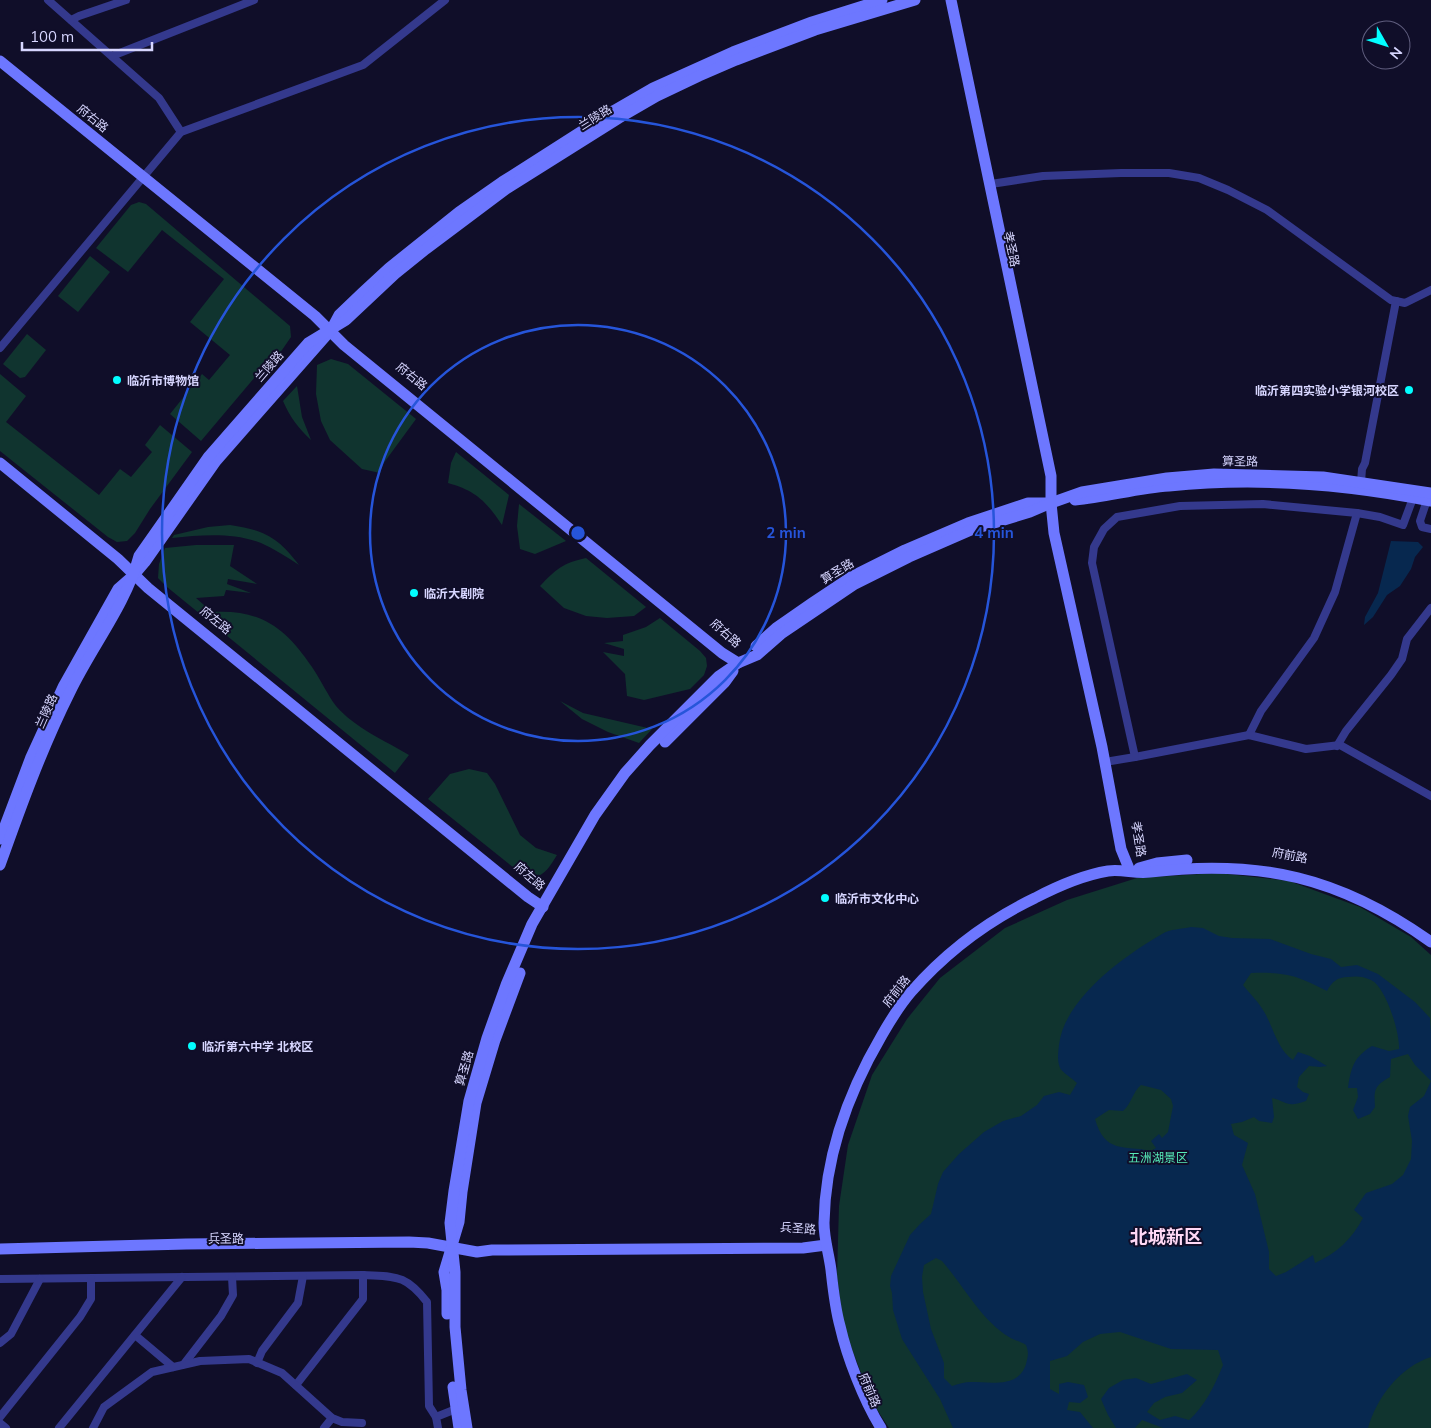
<svg xmlns="http://www.w3.org/2000/svg" width="1431" height="1428" font-family="Mulish,'Noto Sans SC',sans-serif">
  <rect width="100%" height="100%" fill="#100e29"/>
  <g fill="#10342f">
    <polygon points="139,202 146,204 290,326 291,337 282,350 255,377 201,441 170,414 202,374 209,380 230,355 190,322 224,279 162,230 128,272 96,248 131,205"/>
    <polygon points="90,256 110,272 78,312 58,296"/>
    <polygon points="27,334 46,350 25,377 20,378 3,364"/>
    <polygon points="331,359 348,364 416,419 383,464 380,473 362,469 330,440 321,421 316,394 317,365"/>
    <polygon points="0,374 26,396 6,422 99,495 120,469 131,477 152,452 145,445 160,425 192,452 150,509 135,533 127,541 117,542 108,537 0,451"/>
    <path d="M 297,386 L 302,417 L 311,440 C 298,428 290,417 283,401 Z"/>
    <path d="M 456,452 L 509,495 L 502,525 C 486,501 476,491 448,483 L 451,463 Z"/>
    <polygon points="519,504 566,541 535,554 520,549 517,526"/>
    <path d="M 230,525 C 264,530 278,537 299,565 C 287,557 274,549 261,543 C 233,532 201,535 172,538 L 174,535 L 208,527 Z"/>
    <path d="M 196,545 L 234,545 L 230,566 L 257,584 L 228,579 L 227,584 L 251,593 L 226,590 L 224,596 L 196,598 L 212,612 C 260,609 285,627 312,667 C 321,680 327,694 336,706 C 355,728 384,740 409,755 L 395,773 L 167,587 L 158,578 L 159,564 L 165,548 Z"/>
    <path d="M 586,558 L 646,607 L 634,616 L 607,618 L 586,616 L 564,608 L 540,586 C 556,569 563,563 586,558 Z"/>
    <polygon points="660,618 700,651 706,658 707,666 704,675 690,689 644,700 627,696 625,674 603,652 624,656 624,649 604,643 623,641 623,635 646,627"/>
    <polygon points="560,701 583,713 652,729 639,743 608,732 582,719"/>
    <path d="M 469,769 L 487,773 L 495,784 L 520,835 L 536,848 L 557,855 C 550,866 546,875 532,878 L 519,872 L 428,799 L 450,774 Z"/>
    <polygon points="1218,873 1289,881 1360,907 1411,937 1431,955 1431,1428 889,1428 872,1402 844,1328 837,1276 839,1206 848,1145 872,1075 907,1019 940,978 1005,928 1067,900 1137,878"/>
  </g>
  <g fill="#07284f" fill-rule="evenodd">
    <polygon points="1391,541 1418,542 1423,547 1415,557 1411,569 1400,586 1387,595 1373,617 1364,625 1365,617 1378,593"/>
    <path d="M 1191,927 L 1203,928 L 1219,936 L 1232,938 L 1270,939 L 1311,954 L 1331,959 L 1341,967 L 1357,965 L 1378,974 L 1415,1002 L 1430,1018 L 1431,1033 L 1431,1357 C 1400,1367 1377,1397 1368,1428 L 1163,1428 L 1142,1420 L 1135,1428 L 1116,1428 L 1108,1415 L 1101,1399 L 1109,1388 L 1123,1380 L 1136,1378 L 1151,1384 L 1187,1374 L 1197,1380 L 1182,1393 L 1165,1397 L 1154,1403 L 1147,1412 L 1160,1420 L 1175,1416 L 1189,1420 C 1205,1406 1215,1385 1223,1365 L 1218,1350 L 1171,1349 L 1120,1332 L 1100,1334 L 1083,1342 L 1067,1356 L 1050,1361 L 1050,1389 L 1059,1394 L 1059,1384 L 1068,1382 L 1084,1385 L 1088,1397 L 1080,1403 L 1069,1402 L 1067,1410 L 1080,1412 L 1093,1428 L 953,1428 L 940,1399 L 902,1339 L 893,1310 L 892,1293 L 890,1286 L 891,1276 L 910,1235 L 920,1224 L 931,1214 L 938,1184 L 943,1172 L 959,1154 L 984,1132 L 1003,1121 L 1021,1116 L 1037,1105 L 1044,1096 L 1059,1092 L 1070,1095 L 1077,1083 C 1072,1078 1063,1073 1060,1068 C 1057,1060 1058,1053 1059,1045 C 1064,999 1124,956 1162,934 C 1170,929 1182,929 1191,927 ZM 1251,973 C 1285,972 1296,975 1327,991 C 1332,982 1337,977 1348,977 C 1356,976 1363,976 1371,980 C 1386,987 1400,1033 1399,1049 L 1389,1051 L 1372,1046 C 1354,1057 1351,1067 1348,1088 L 1357,1088 L 1358,1097 L 1353,1110 L 1358,1119 L 1370,1114 L 1375,1107 C 1374,1090 1374,1086 1390,1077 L 1391,1059 L 1408,1054 L 1415,1065 L 1431,1081 L 1424,1096 L 1410,1107 L 1408,1116 L 1412,1141 L 1411,1159 L 1403,1175 L 1392,1184 L 1366,1193 L 1354,1210 L 1363,1218 C 1352,1239 1337,1253 1315,1263 L 1313,1255 L 1286,1272 L 1276,1276 L 1269,1269 L 1269,1252 L 1255,1194 L 1242,1165 L 1248,1143 L 1234,1135 L 1231,1124 L 1242,1122 L 1254,1117 L 1259,1121 L 1272,1123 L 1274,1117 L 1272,1098 C 1288,1102 1286,1108 1306,1101 L 1309,1094 L 1303,1092 L 1297,1087 L 1299,1077 L 1309,1066 L 1320,1067 L 1327,1066 L 1310,1056 L 1298,1052 L 1293,1060 C 1277,1050 1273,1025 1263,1010 C 1258,1001 1249,993 1243,985 ZM 1141,1085 L 1161,1090 L 1171,1099 L 1173,1106 L 1168,1132 L 1162,1138 L 1159,1134 L 1151,1141 L 1156,1148 L 1151,1151 C 1124,1145 1105,1154 1095,1119 L 1109,1110 L 1123,1111 C 1132,1103 1132,1093 1141,1085 ZM 936,1258 L 942,1261 C 964,1286 980,1319 1009,1337 C 1014,1340 1021,1342 1026,1345 C 1029,1353 1028,1356 1026,1364 C 1019,1388 991,1382 971,1382 C 965,1382 958,1384 952,1386 L 944,1378 L 944,1363 L 931,1329 L 923,1292 L 922,1277 L 924,1265 Z"/>
  </g>
  <g fill="none" stroke-linecap="round" stroke-linejoin="round">
    <g stroke="#34398d" stroke-width="8">
      <polyline points="48,0 159,98 181,132"/>
      <polyline points="71,20 79,16 126,0"/>
      <polyline points="112,56 254,0"/>
      <polyline points="991,184 1043,176 1121,173 1169,173 1199,178 1228,190 1267,210 1391,300 1405,303 1431,290"/>
      <polyline points="0,348 181,132 363,65 445,0"/>
      <polyline points="1361,482 1362,469 1365,463 1396,301"/>
      <polyline points="1427,500 1420,521 1422,527 1431,529"/>
      <polyline points="1249,735 1261,711 1314,638 1335,592 1357,513"/>
      <polyline points="1337,746 1346,731 1391,675 1402,659 1407,639 1431,608"/>
      <polyline points="1135,757 1249,735 1306,749 1340,745 1431,796"/>
      <polyline points="1111,761 1135,757 1092,563 1094,547 1104,529 1117,517 1180,506 1263,504 1357,513 1380,517 1403,525 1413,498"/>
      <path d="M 0,1279 L 363,1275 C 396,1277 405,1274 427,1302 L 429,1406 L 436,1417"/>
      <polyline points="135,1335 173,1367"/>
      <polyline points="0,1343 11,1334 40,1279"/>
      <polyline points="257,1363 262,1351 298,1303 303,1276"/>
      <polyline points="184,1364 221,1316 233,1295 232,1277"/>
      <polyline points="296,1385 363,1299 363,1275"/>
      <polyline points="0,1417 80,1317 91,1299 91,1279"/>
      <polyline points="0,1423 6,1428"/>
      <polyline points="59,1428 182,1277"/>
      <polyline points="93,1428 104,1407 152,1372 200,1361 249,1359 282,1373 332,1418 342,1422 362,1423"/>
      <polyline points="324,1428 332,1418"/>
      <polyline points="438,1428 436,1417 456,1409"/>
    </g>
    <g stroke="#6d77ff" stroke-width="11">
      <polyline points="951,0 1051,476 1051,503 1054,533 1102,747 1121,849 1130,871"/>
      <polyline points="0,61 315,316 344,345 722,653 738,663"/>
      <polyline points="0,463 118,559 148,588 528,897 543,907"/>
      <path d="M 1075,500 C 1107,497 1138,488 1169,486 C 1257,477 1345,484 1431,501"/>
      <polyline points="756,646 776,628 812,603 851,577 905,550 968,523 1028,503 1047,503"/>
      <polyline points="665,742 725,682 733,671"/>
      <polyline points="0,839 31,757 63,687 118,589 134,575 145,562 216,461 331,330 339,315 362,293 389,268 459,212 502,182 615,110 653,88 733,52 812,22 882,0"/>
      <path d="M 0,865 C 21,806 42,748 70,692 C 92,646 126,605 139,556 L 209,456 L 308,343 L 346,320 L 395,274 L 426,249 L 506,189 L 619,118 L 657,96 L 699,76 L 736,60 L 815,30 L 915,0"/>
      <polyline points="1139,868 1157,863 1187,860"/>
      <polyline points="0,1249 186,1244 409,1242 428,1243 477,1252 492,1250 803,1248 826,1245"/>
      <polyline points="447,1314 447,1290 444,1272 459,1222 462,1192 476,1103 495,1040 520,973"/>
      <polyline points="453,1387 459,1428"/>
      <polyline points="467,1428 461,1390 455,1327 455,1272 450,1223 454,1191 469,1101 487,1038 506,985 532,924 595,815 625,773 650,745 719,676 738,663 757,655 781,634 855,584 909,557 971,530 1030,512 1051,503 1082,492 1167,478 1214,474 1323,477 1431,493"/>
      <path d="M 881,1428 C 864,1401 847,1357 840,1326 C 835,1308 833,1288 831,1270 C 829,1254 824,1239 824,1223 C 825,1156 848,1093 882,1035 C 890,1021 900,1005 911,992 C 946,952 987,921 1035,898 C 1056,887 1084,875 1108,871 C 1122,869 1136,874 1150,872 C 1260,859 1340,877 1431,942"/>
    </g>
  </g>
  <g fill="none" stroke="#2655da" stroke-width="2.5">
    <circle cx="578" cy="533" r="208"/>
    <circle cx="578" cy="533" r="416"/>
  </g>
  <g fill="#02feff" stroke="#100e29" stroke-width="2">
    <circle cx="117" cy="380" r="5"/>
    <circle cx="1409" cy="390" r="5"/>
    <circle cx="414" cy="593" r="5"/>
    <circle cx="825" cy="898" r="5"/>
    <circle cx="192" cy="1046" r="5"/>
  </g>
  <g text-anchor="middle" dominant-baseline="central" stroke-width="4" stroke-linejoin="round" paint-order="stroke">
    <g font-size="12" fill="#d7d6ff" stroke="#100e29">
      <text transform="translate(595 117) rotate(-32)">兰陵路</text>
      <text transform="translate(93 118) rotate(39)">府右路</text>
      <text transform="translate(1012 249) rotate(78)">孝圣路</text>
      <text transform="translate(269 366) rotate(-49)">兰陵路</text>
      <text transform="translate(412 376) rotate(39)">府右路</text>
      <text transform="translate(1240 461) rotate(1)">算圣路</text>
      <text transform="translate(837 571) rotate(-31)">算圣路</text>
      <text transform="translate(216 620) rotate(39)">府左路</text>
      <text transform="translate(726 633) rotate(42)">府右路</text>
      <text transform="translate(46 711) rotate(-66)">兰陵路</text>
      <text transform="translate(1139 839) rotate(81)">孝圣路</text>
      <text transform="translate(1290 855) rotate(11)">府前路</text>
      <text transform="translate(530 876) rotate(41)">府左路</text>
      <text transform="translate(896 991) rotate(-52)">府前路</text>
      <text transform="translate(464 1068) rotate(-74)">算圣路</text>
      <text transform="translate(798 1228) rotate(4)">兵圣路</text>
      <text x="226" y="1238">兵圣路</text>
      <text transform="translate(870 1390) rotate(67)">府前路</text>
    </g>
    <g font-size="12" font-weight="bold" fill="#d7d6ff" stroke="#100e29" text-anchor="start">
      <text x="127" y="380">临沂市博物馆</text>
      <text x="1399" y="390" text-anchor="end">临沂第四实验小学银河校区</text>
      <text x="424" y="593">临沂大剧院</text>
      <text x="835" y="898">临沂市文化中心</text>
      <text x="202" y="1046">临沂第六中学 北校区</text>
    </g>
    <g font-size="12" fill="#56ebb7" stroke="#100e29">
      <text x="1158" y="1157">五洲湖景区</text>
    </g>
    <g font-size="18" font-weight="bold" fill="#ffd8f5" stroke="#100e29">
      <text x="1166" y="1236">北城新区</text>
    </g>
  </g>
  <circle cx="578" cy="533" r="8" fill="#2655da" stroke="#100e29" stroke-width="2.5"/>
  <g font-size="15" text-anchor="middle" font-weight="bold" fill="#2655da" stroke="#100e29" stroke-width="4" stroke-linejoin="round" paint-order="stroke">
    <text x="786" y="538">2 min</text>
    <text x="994" y="538">4 min</text>
  </g>
  <g transform="translate(1386 45) rotate(129)"><circle r="24" fill="#100e29" stroke="#605e7f"/>
  <path d="M0-4L9 19L0 12L-9 19Z" fill="#02feff"/>
  <text y="-8" font-size="14" font-weight="bold" text-anchor="middle" fill="#d7d6ff">N</text>
  </g>
  <path d="M22 42v8h130v-8" fill="none" stroke="#d7d6ff" stroke-width="2.5"/>
  <text x="30" y="42" font-size="15" fill="#d7d6ff" stroke="#100e29" stroke-width="4" paint-order="stroke">100 m</text>
</svg>
